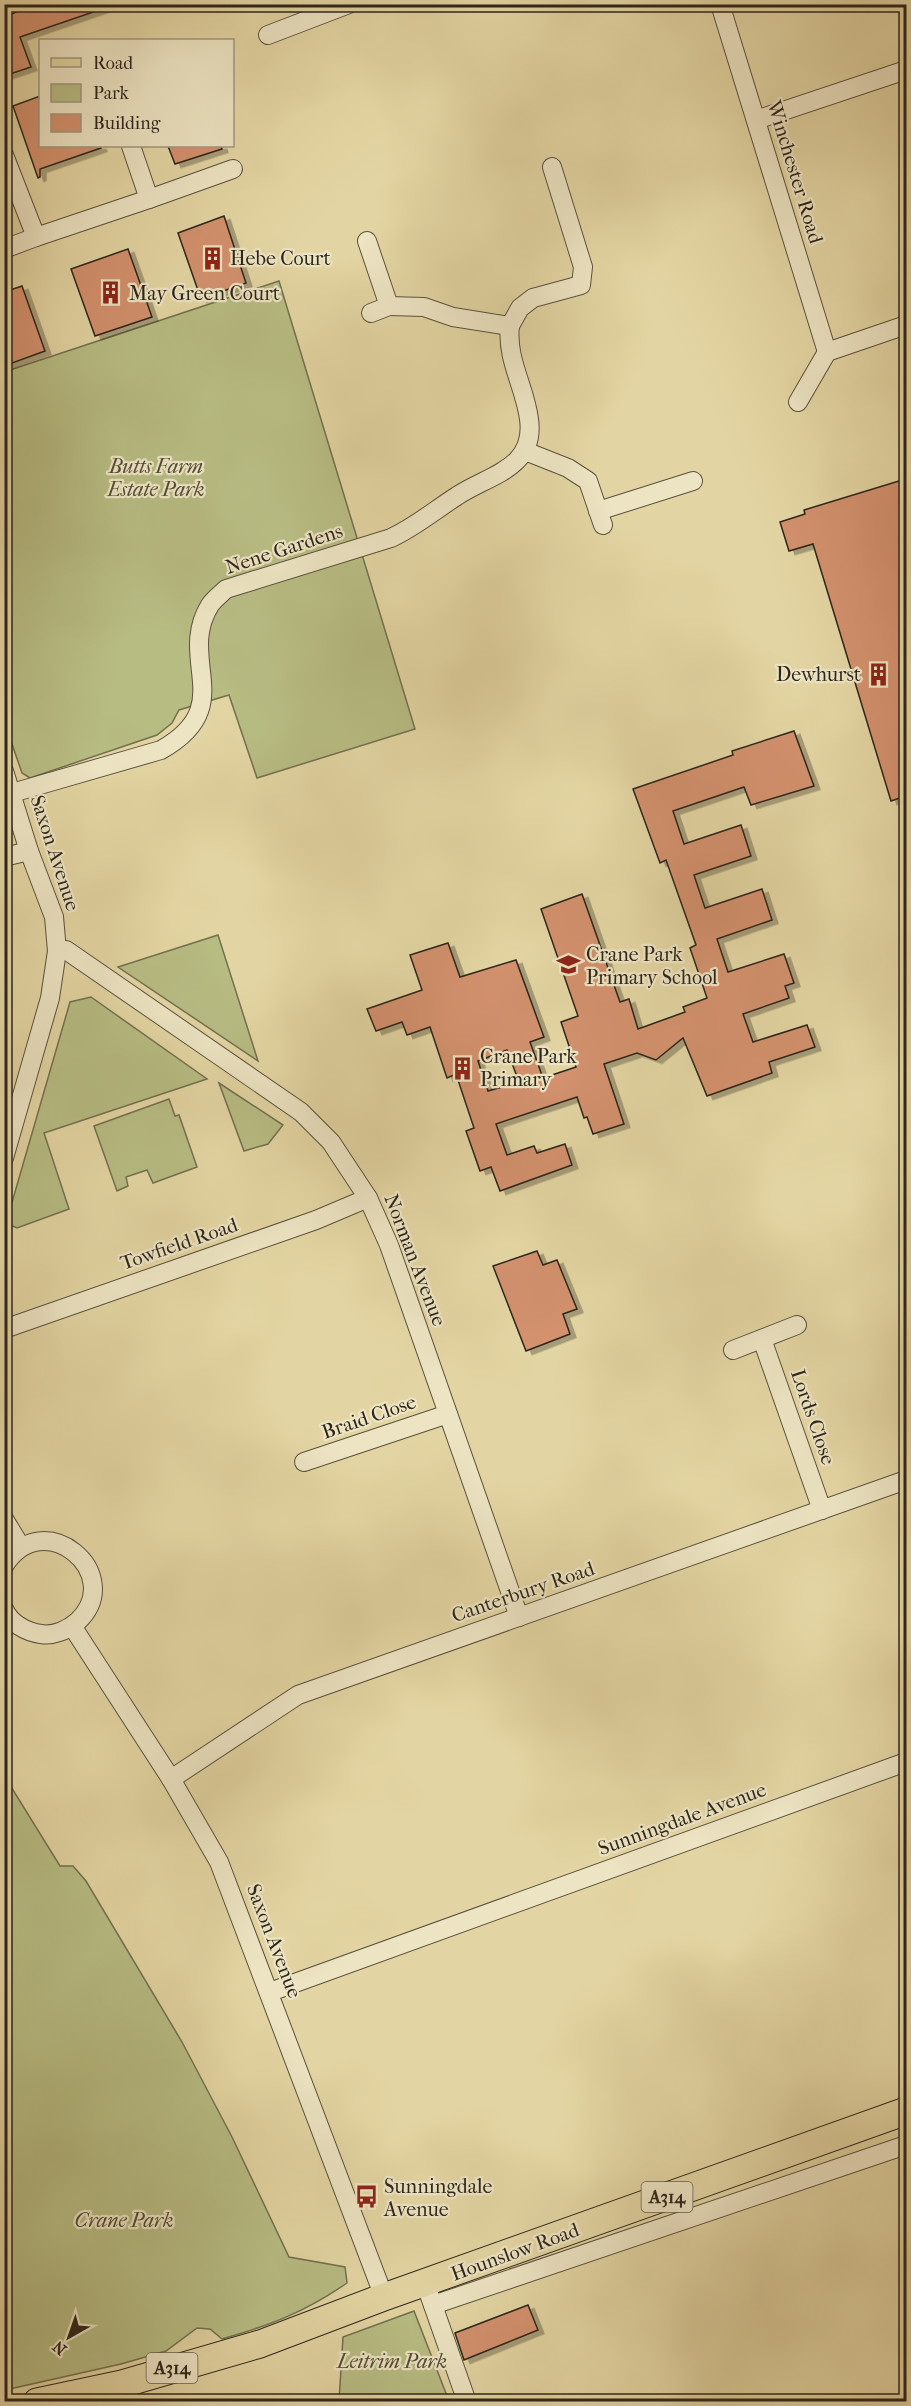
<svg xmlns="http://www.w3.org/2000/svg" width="911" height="2406" font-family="'IM FELL French Canon',serif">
  <defs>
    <filter id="shadow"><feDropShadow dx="6" dy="3.5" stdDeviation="0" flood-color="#0004"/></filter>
  </defs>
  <rect width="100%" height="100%" fill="#e3d5a3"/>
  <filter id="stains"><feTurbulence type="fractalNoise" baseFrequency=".00333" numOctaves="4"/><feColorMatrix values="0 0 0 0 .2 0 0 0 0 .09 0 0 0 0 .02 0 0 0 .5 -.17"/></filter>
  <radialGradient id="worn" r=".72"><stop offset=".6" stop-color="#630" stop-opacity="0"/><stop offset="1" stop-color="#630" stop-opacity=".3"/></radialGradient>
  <g fill="#b7bc83" stroke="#72704f" stroke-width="1.5">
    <polygon points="279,281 415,729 257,778 229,695 179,710 172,723 157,735 30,778 22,773 4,721 4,372"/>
    <polygon points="218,935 258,1061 118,967"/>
    <polygon points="91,997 207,1079 44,1133 69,1209 17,1228 6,1223 70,1002"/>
    <polygon points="219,1083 283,1125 268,1144 244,1151"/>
    <polygon points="169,1099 175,1116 179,1115 197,1167 153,1183 147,1170 126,1177 128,1186 117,1191 94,1126"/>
    <path d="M 5,1777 L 60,1866 L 73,1866 L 86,1881 L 182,2042 L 232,2137 L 289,2257 L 345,2267 L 347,2283 C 305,2312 271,2325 222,2339 L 210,2329 L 197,2328 L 166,2351 L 121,2364 L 5,2390 Z"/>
    <polygon points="414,2311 449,2401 339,2401 343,2337"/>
  </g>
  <g fill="#d3916e" stroke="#2c251b" stroke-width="1.5" fill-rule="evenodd" filter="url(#shadow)">
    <polygon points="4,4 9,4 12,14 34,4 107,4 108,7 20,37 31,67 4,76"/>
    <polygon points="40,96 40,146 100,146 101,148 40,169 40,177 38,178 13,106"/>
    <polygon points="168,146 221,146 222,149 175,164"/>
    <polygon points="224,216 246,283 201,299 178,233"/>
    <polygon points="128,249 152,317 95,336 71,269"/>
    <polygon points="22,286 45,351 4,366 4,292"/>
    <polygon points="899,481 906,506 906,796 891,801 813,544 789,551 780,522 805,514 804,510"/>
    <path d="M 794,731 L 814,786 L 751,805 L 744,787 L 673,811 L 684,844 L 741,825 L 751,856 L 694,875 L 705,908 L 762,889 L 772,920 L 717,939 L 728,972 L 784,954 L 794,983 L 785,986 L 789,998 L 743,1014 L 753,1042 L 807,1025 L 815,1047 L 769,1062 L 772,1073 L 707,1096 L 683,1038 L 656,1060 L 637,1053 L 604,1064 L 624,1124 L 593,1134 L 587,1117 L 584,1118 L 577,1097 L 496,1124 L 507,1155 L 534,1146 L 537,1153 L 565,1144 L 572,1165 L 500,1191 L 491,1167 L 480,1171 L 466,1131 L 474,1128 L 456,1074 L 447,1078 L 430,1027 L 407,1035 L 402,1022 L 376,1031 L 367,1009 L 422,990 L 410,955 L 448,943 L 460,977 L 516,960 L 544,1037 L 530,1042 L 543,1078 L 576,1067 L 561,1022 L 578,1016 L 541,909 L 582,894 L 620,1002 L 629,999 L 638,1029 L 685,1012 L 683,1007 L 707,998 L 690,948 L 696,945 L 666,860 L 660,863 L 633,789 L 733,755 L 732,751 ZM 507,1050 L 519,1082 L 488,1091 L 478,1061 Z"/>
    <polygon points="537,1251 543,1265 557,1260 577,1309 563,1314 570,1334 526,1351 493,1266"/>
    <polygon points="528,2305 538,2330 464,2360 455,2333"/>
  </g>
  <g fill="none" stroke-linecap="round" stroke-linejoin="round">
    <defs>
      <g id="minor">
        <polyline points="720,4 827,352"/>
        <polyline points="268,35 349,4"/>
        <polyline points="756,120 906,70"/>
        <polyline points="4,155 36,237 149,199 131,146"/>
        <polyline points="149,199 233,169"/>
        <polyline points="367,241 389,306 424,307 453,317 510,326 520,308 533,298 581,285 583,267 552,167"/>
        <polyline points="4,249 36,237"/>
        <polyline points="371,313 389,306"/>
        <polyline points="798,402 827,352 906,325"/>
        <polyline points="525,451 568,468 588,481 603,525"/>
        <polyline points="598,511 693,481"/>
        <polyline points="4,771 29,851 54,917 57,951 50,998 4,1158"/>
        <path d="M 12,793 L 161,750 C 239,706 176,660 210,605 C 214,599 221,594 226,589 L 391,538 C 415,527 435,510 457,496 C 488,475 536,469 529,419 C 525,387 506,359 510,326"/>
        <polyline points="4,857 29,851"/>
        <polyline points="57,951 66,950 301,1112 331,1142 368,1198 389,1245 519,1617"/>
        <polyline points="4,1329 316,1220 368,1198"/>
        <polyline points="762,1339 822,1510"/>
        <polyline points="733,1350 797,1325"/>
        <polyline points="304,1462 448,1414"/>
        <polyline points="4,1519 21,1547"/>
        <path d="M 4,1566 C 43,1503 127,1574 78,1621 C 68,1630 54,1636 41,1634 C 26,1632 10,1623 4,1609"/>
        <polyline points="72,1626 171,1779 219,1862 384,2297"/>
        <polyline points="171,1779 298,1695 906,1480"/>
        <polyline points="270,1992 906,1762"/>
        <polyline points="429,2294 467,2402"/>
        <polyline points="433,2305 906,2145"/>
      </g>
      <polyline id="primary" points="37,2402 122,2384 260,2344 384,2297 906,2111"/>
    </defs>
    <use href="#minor" stroke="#5a513d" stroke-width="20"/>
    <use href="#primary" stroke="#2c251b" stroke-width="29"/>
    <use href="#minor" stroke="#ede4c3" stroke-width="18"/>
    <use href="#primary" stroke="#e3d5a3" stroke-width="27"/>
  </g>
  <defs>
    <symbol id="building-bare" viewBox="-9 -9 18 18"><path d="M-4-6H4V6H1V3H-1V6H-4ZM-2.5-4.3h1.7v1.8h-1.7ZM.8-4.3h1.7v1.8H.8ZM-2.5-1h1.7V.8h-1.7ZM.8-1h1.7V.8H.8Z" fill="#8f2418" stroke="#ede4c3" stroke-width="2.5" paint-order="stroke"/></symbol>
    <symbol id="school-bare" viewBox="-9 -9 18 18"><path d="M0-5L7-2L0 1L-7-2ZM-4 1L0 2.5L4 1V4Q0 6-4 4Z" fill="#8f2418" stroke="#ede4c3" stroke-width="2.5" paint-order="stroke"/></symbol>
    <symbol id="bus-bare" viewBox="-9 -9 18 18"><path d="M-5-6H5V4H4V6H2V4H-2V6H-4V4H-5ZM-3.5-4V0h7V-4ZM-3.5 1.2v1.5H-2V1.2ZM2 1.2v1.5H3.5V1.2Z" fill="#8f2418" stroke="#ede4c3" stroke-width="2.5" paint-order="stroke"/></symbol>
  </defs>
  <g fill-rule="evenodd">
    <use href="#building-bare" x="196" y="242" width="33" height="33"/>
    <use href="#building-bare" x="94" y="276" width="33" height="33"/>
    <use href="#building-bare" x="862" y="658" width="33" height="33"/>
    <use href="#school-bare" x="552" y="948" width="33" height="33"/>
    <use href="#building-bare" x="446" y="1052" width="33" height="33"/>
    <use href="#bus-bare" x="350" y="2180" width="33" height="33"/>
  </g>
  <g text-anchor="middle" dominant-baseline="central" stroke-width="4.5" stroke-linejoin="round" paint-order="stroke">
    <g fill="#ede4c3" stroke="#665e4d" stroke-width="1.5">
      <rect x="641.5" y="2182" width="51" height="30" rx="4.5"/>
      <rect x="146.5" y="2353" width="51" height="30" rx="4.5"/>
    </g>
    <g font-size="18" font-weight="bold" fill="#2c251b">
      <text x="667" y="2197">A314</text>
      <text x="172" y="2368">A314</text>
    </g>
    <g font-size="20" fill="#2c251b" stroke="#ede4c3">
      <text transform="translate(795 172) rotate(73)">Winchester Road</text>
      <text transform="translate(284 549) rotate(-18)">Nene Gardens</text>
      <text transform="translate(55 853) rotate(72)">Saxon Avenue</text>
      <text transform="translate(179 1244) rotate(-19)">Towfield Road</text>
      <text transform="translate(415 1260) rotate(69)">Norman Avenue</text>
      <text transform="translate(369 1417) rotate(-19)">Braid Close</text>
      <text transform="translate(813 1417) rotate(71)">Lords Close</text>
      <text transform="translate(523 1592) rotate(-19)">Canterbury Road</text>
      <text transform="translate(682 1819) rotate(-20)">Sunningdale Avenue</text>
      <text transform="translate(274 1941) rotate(69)">Saxon Avenue</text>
      <text transform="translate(515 2252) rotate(-20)">Hounslow Road</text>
    </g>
    <g font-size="20" fill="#2c251b" stroke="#ede4c3" text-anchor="start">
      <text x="230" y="258">Hebe Court</text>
      <text x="129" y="293">May Green Court</text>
      <text x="861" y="674" text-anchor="end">Dewhurst</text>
      <text x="586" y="954">Crane Park<tspan x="586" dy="23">Primary School</tspan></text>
      <text x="480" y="1056">Crane Park<tspan x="480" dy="23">Primary</tspan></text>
      <text x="384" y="2186">Sunningdale<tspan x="384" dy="23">Avenue</tspan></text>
    </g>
    <g font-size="20" font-style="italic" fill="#4f4b35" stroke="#ede4c3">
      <text x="156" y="466">Butts Farm<tspan x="156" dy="23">Estate Park</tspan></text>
      <text x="124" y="2220">Crane Park</text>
      <text x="392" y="2361">Leitrim Park</text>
    </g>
  </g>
  <rect width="911" height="2406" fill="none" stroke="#e3d5a3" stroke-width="24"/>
  <rect x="6" y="6" width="899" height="2394" fill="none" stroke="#2c251b" stroke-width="3"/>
  <rect x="12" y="12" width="887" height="2382" fill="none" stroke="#2c251b" stroke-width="1.5"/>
  <rect x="39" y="39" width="195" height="108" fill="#ede4c3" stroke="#a09880" stroke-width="1.5"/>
  <rect x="51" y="58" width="30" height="9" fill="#e3d5a3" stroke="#a09880" stroke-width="1.5"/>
  <text x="93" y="69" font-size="18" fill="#2c251b">Road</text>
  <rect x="51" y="84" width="30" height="18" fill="#b7bc83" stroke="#a09880" stroke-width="1.5"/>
  <text x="93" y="99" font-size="18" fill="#2c251b">Park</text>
  <rect x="51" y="114" width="30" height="18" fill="#d3916e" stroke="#a09880" stroke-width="1.5"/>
  <text x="93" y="129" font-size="18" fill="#2c251b">Building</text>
  <g transform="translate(69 2337) rotate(220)" stroke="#ede4c3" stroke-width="4.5" paint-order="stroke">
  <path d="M0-4.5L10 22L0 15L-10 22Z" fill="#2c251b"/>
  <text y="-9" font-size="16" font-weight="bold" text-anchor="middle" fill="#2c251b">N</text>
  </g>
  <rect width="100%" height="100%" filter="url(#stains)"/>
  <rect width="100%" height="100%" fill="url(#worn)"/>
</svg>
